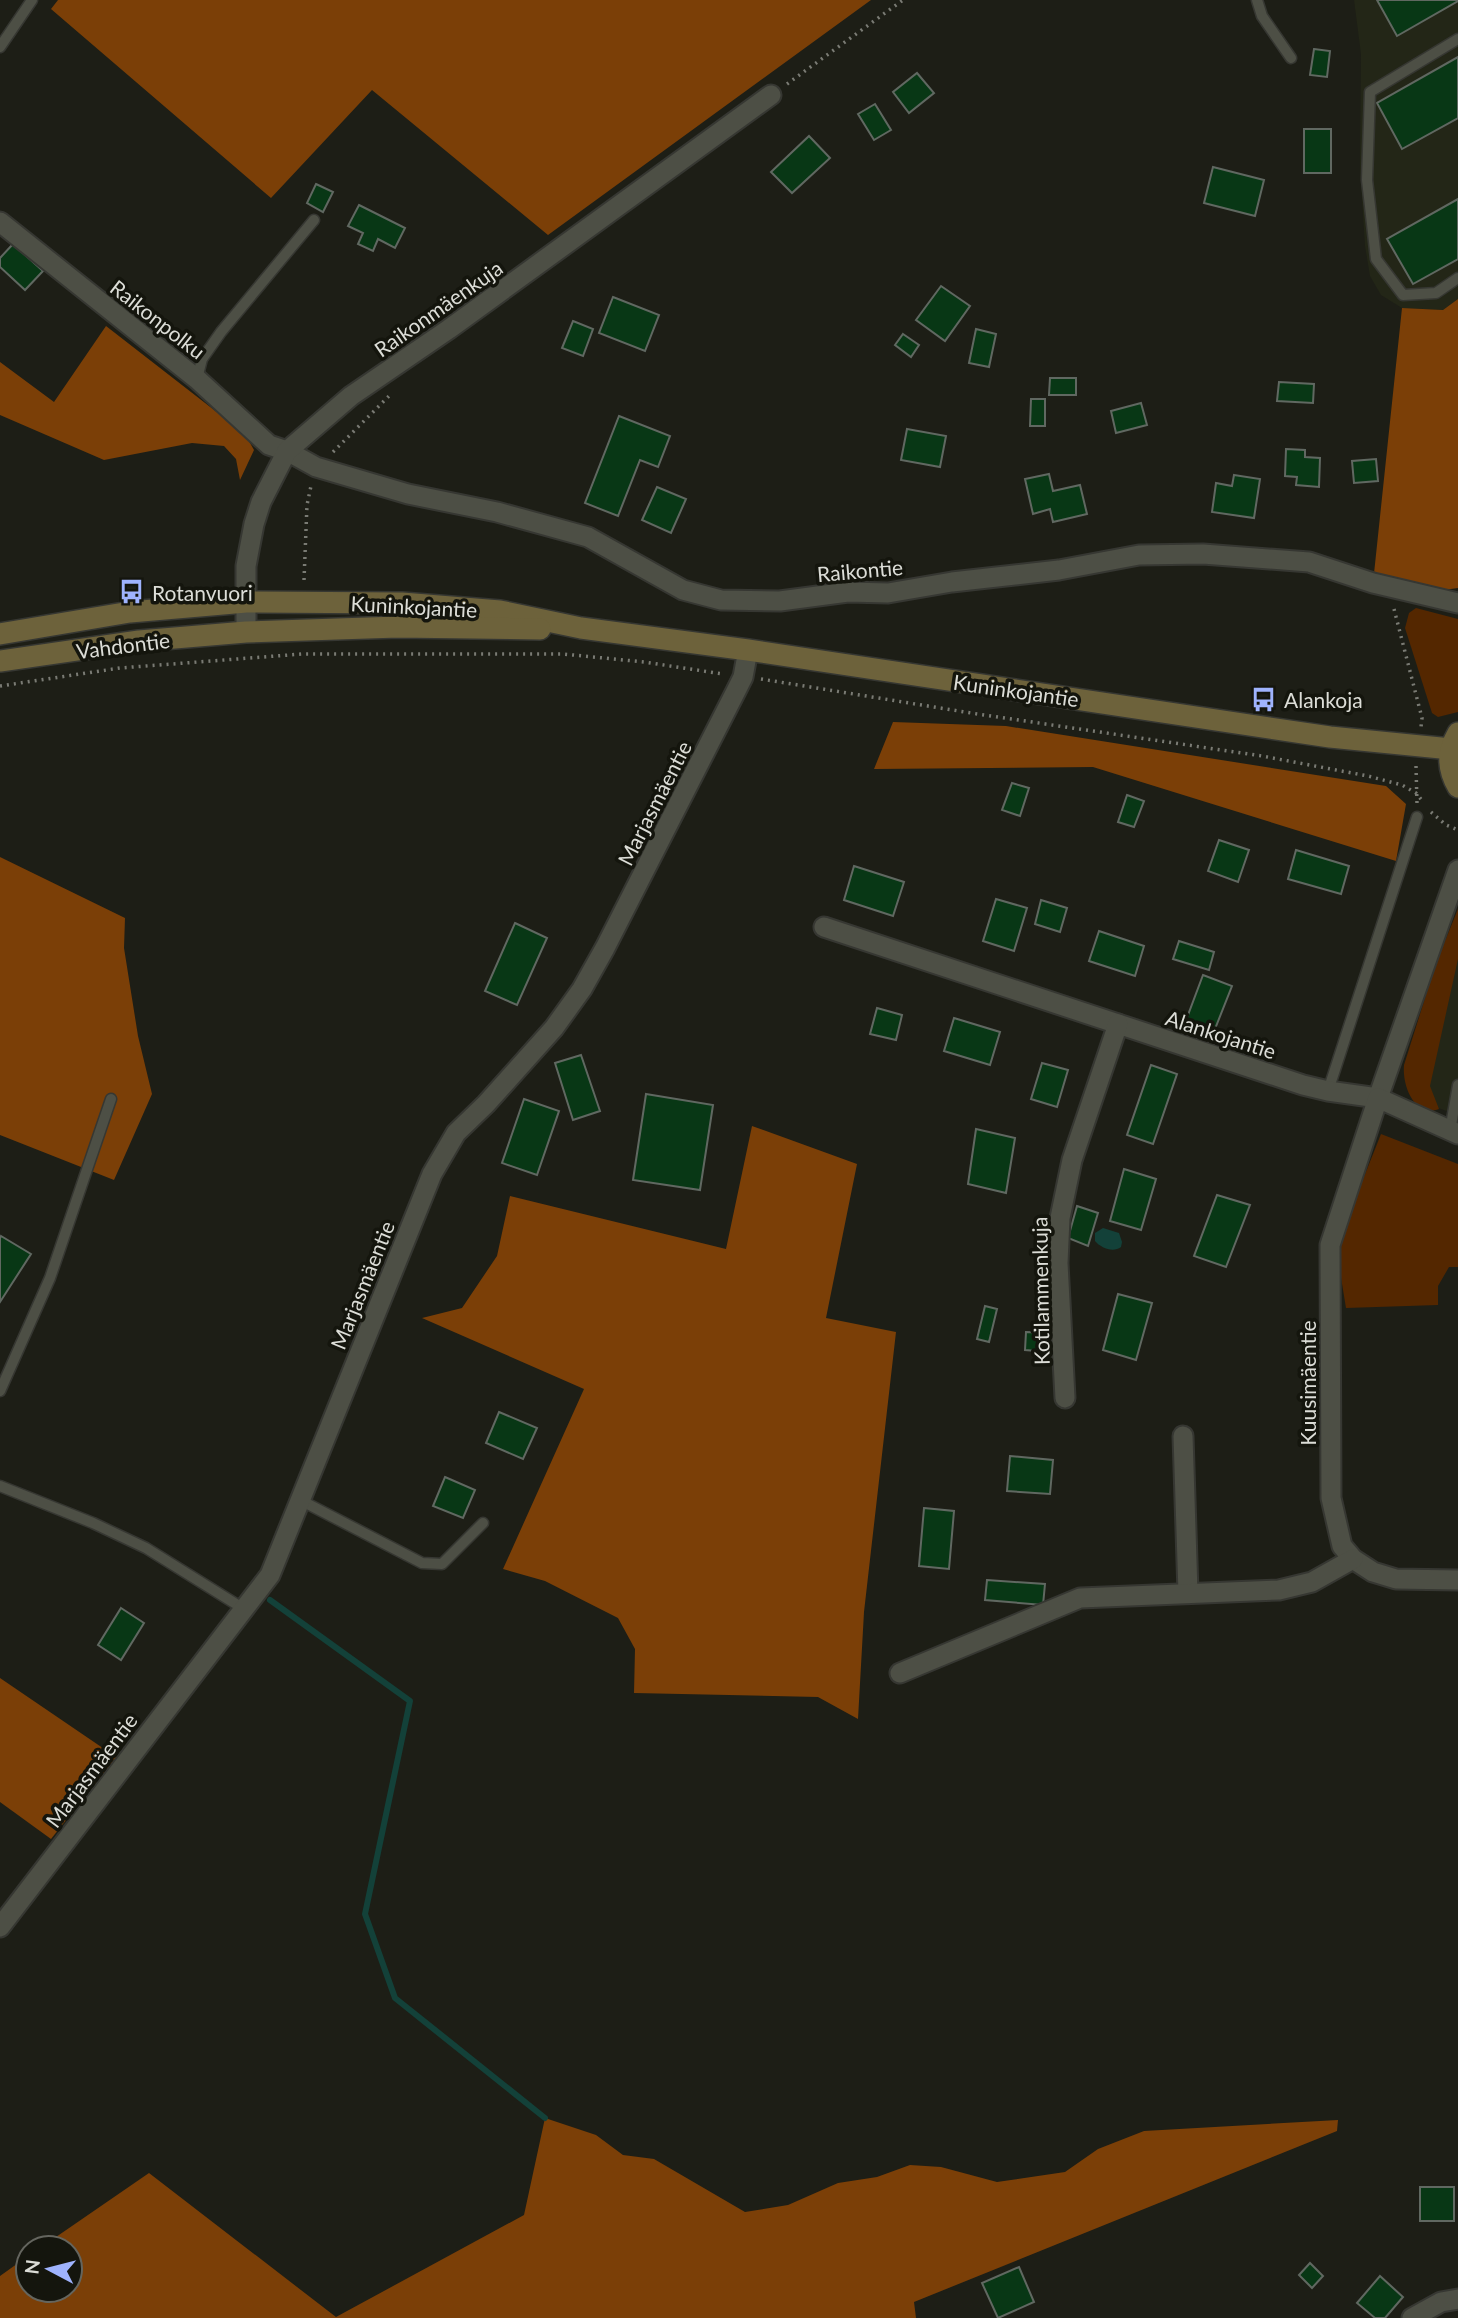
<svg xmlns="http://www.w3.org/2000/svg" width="1458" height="2318" font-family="Lato,sans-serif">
  <rect width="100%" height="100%" fill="#1d1e16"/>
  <g fill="#232617">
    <polygon points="1354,0 1458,0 1458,299 1443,310 1402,308 1381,295 1370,276 1365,246 1360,167 1361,54"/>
    <polygon points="1458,931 1458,1115 1424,1103"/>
  </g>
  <g fill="#542700">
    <polygon points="1416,608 1458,619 1458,712 1438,717 1432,713 1405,628 1409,613"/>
    <path d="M 1458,909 L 1458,959 L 1430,1086 L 1439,1109 C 1414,1118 1402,1085 1404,1065 L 1436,963 Z"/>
    <polygon points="1381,1134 1458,1164 1458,1267 1449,1267 1438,1286 1438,1305 1346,1308 1336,1247"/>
  </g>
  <g fill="#7b3f07">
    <polygon points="58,0 871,0 548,235 372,90 271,198 51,9"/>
    <polygon points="1458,299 1458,588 1415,594 1373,583 1402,308 1443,310"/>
    <polygon points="106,326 245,434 254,450 240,480 236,459 224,446 192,443 104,460 0,415 0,362 54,402"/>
    <polygon points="893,722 1006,726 1386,786 1406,804 1396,861 1093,767 874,769"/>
    <polygon points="0,857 125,918 124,948 138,1036 152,1094 114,1180 0,1135"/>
    <polygon points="752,1126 857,1164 826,1318 896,1332 864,1612 858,1719 818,1697 634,1693 635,1649 618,1618 545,1581 503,1569 584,1389 422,1318 462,1308 497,1256 510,1196 726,1249"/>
    <polygon points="0,1678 116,1757 51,1839 0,1802"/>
    <polygon points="545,2118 596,2135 623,2155 654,2159 745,2212 788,2205 838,2183 877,2177 910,2165 941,2167 997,2182 1065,2172 1098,2149 1144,2131 1338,2120 1337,2131 914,2302 916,2318 0,2318 0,2276 28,2256 28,2290 70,2290 70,2248 40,2248 149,2173 336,2317 524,2215"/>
  </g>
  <path fill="#134139" d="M 1103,1228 L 1119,1233 L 1122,1242 L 1121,1247 C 1113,1253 1101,1248 1095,1241 L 1095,1233 Z"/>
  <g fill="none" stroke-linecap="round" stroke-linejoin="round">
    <polyline stroke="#134139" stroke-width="6" points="270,1600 410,1701 365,1914 395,1998 545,2118"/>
  </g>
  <g fill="#083715" stroke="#606861" stroke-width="2">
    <polygon points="1377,0 1458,0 1458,1 1397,36"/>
    <polygon points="1314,49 1330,51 1327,77 1310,75"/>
    <polygon points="1458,57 1458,118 1402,149 1377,103"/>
    <polygon points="917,73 934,93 909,113 893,92"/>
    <polygon points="875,104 891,130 874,140 858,114"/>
    <rect x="1304" y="129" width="27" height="44"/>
    <polygon points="809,136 830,158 792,193 771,172"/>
    <polygon points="1213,167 1264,180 1255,216 1204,203"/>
    <polygon points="316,184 333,192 323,212 307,203"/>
    <polygon points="1458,199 1458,259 1413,284 1387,239"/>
    <polygon points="359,205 405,228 395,248 378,239 373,251 358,244 363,233 348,226"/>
    <polygon points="13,244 43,271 25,290 0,267 0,258"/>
    <polygon points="941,286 970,306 945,341 916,320"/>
    <polygon points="613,297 659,315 645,351 599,333"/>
    <polygon points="573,321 593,329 583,356 562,348"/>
    <polygon points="976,329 996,334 989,367 969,363"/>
    <polygon points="903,334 919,345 911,357 895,345"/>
    <polygon points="1050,378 1076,378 1076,395 1049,395"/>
    <polygon points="1279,382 1314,384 1313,403 1277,401"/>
    <polygon points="1031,399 1045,399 1045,426 1030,426"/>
    <polygon points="1141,403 1147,425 1116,433 1111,411"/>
    <polygon points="619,416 670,436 658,467 640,460 618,516 585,503"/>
    <polygon points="907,429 946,436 940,467 901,460"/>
    <polygon points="1286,449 1305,450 1305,457 1320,458 1319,487 1296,485 1297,477 1285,476"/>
    <polygon points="1376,459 1378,481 1354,483 1352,461"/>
    <polygon points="1049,474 1053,491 1080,485 1087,514 1053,522 1050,509 1033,514 1025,479"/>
    <polygon points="1234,475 1260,479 1254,518 1212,512 1216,483 1232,486"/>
    <polygon points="657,487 686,499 671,533 642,520"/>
    <polygon points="1012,783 1029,788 1020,816 1002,810"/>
    <polygon points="1127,795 1144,801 1134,827 1118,822"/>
    <polygon points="1219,840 1249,850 1238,882 1208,871"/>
    <polygon points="1296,850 1349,866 1341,894 1288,879"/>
    <polygon points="854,866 904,882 893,916 844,900"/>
    <polygon points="996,899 1027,908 1014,951 983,941"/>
    <polygon points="1041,900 1067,908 1060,932 1035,924"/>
    <polygon points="515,923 547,938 517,1005 485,991"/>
    <polygon points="1099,931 1144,946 1135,976 1089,961"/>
    <polygon points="1179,941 1214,952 1209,970 1173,959"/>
    <polygon points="1203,975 1232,986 1213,1034 1185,1023"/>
    <polygon points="877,1008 902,1015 896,1040 870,1034"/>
    <polygon points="954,1018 1000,1032 990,1065 944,1051"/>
    <polygon points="581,1055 600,1111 573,1120 555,1063"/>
    <polygon points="1042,1063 1068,1070 1057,1107 1031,1099"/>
    <polygon points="1151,1065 1177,1074 1153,1144 1127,1135"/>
    <polygon points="646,1094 713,1105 700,1190 633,1180"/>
    <polygon points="524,1099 559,1111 537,1175 502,1163"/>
    <polygon points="976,1129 1015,1138 1006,1193 968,1184"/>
    <polygon points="1124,1169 1156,1179 1141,1230 1110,1221"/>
    <polygon points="1217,1195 1250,1205 1226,1267 1194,1256"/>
    <polygon points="1077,1206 1098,1213 1088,1246 1068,1238"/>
    <polygon points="1,1236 31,1254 0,1302 0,1238"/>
    <polygon points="1118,1294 1152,1303 1136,1360 1103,1350"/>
    <polygon points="985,1306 997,1309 989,1342 977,1339"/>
    <polygon points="1026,1332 1051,1333 1050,1352 1025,1350"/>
    <polygon points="499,1412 537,1428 523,1459 486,1443"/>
    <polygon points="1010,1456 1053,1460 1050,1494 1007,1491"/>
    <polygon points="445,1477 475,1490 463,1518 433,1506"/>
    <polygon points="924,1508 954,1511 949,1569 919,1566"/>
    <polygon points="987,1580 1045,1584 1043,1605 985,1600"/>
    <polygon points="121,1608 144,1623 121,1660 98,1645"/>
    <rect x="1420" y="2187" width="34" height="34"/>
    <polygon points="1310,2263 1323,2276 1312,2288 1299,2275"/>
    <polygon points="1019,2267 1034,2302 998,2318 982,2283"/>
    <polygon points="1380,2276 1403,2297 1385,2318 1375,2318 1357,2303"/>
  </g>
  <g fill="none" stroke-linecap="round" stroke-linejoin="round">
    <defs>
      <g id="lane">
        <polyline points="1257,0 1262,16 1291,58"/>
        <polyline points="1458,39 1370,92 1367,180 1376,259 1403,295 1436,293 1458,278"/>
        <polyline points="0,47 32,0"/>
        <polyline points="197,379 202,359 221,332 314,220"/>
        <polyline points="1328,1091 1417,817"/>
        <polyline points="1450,1131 1458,1085"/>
        <polyline points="0,1391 50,1278 111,1099"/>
        <polyline points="0,1486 93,1523 146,1548 244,1609"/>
        <polyline points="300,1500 422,1563 442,1564 483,1523"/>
      </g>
      <g id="street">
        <polyline points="0,222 197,379 269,445 287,451 316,467 408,494 497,512 588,537 683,590 721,600 780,601 848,592 888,593 952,582 1059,570 1139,555 1203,554 1309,562 1373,583 1458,603"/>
        <polyline points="246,632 246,566 254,524 261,502 287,451 351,396 449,329 771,95"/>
        <polyline points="824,927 1303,1085 1328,1091 1378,1098 1458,870"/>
        <polyline points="1458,1134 1378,1098 1330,1245 1331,1498 1342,1546 1353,1559 1373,1572 1396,1579 1458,1580"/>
        <polyline points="1065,1398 1058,1263 1060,1218 1072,1160 1118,1024"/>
        <polyline points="1183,1436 1188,1593"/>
        <polyline points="900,1673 1080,1598 1279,1590 1312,1582 1353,1559"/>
        <polyline points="0,1927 270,1575 432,1174 456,1133 486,1104 554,1028 582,989 605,948 736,691 743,677 748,650"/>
        <polyline points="1412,2318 1441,2302 1458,2299"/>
      </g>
      <g id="secondary">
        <polyline points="0,634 130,612 246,602 402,603 500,611 581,628 748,650 1330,737 1451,749"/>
        <polyline points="0,661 139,641 246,632 398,627 540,629"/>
        <path d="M 1458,733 C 1447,752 1447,768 1458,787"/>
      </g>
    </defs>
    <use href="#lane" stroke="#363732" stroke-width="13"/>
    <use href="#street" stroke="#363732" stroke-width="23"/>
    <use href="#secondary" stroke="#363732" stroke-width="24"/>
    <g stroke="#7a7b74" stroke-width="3.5" stroke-dasharray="2 5" stroke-linecap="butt">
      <polyline points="787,84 903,0"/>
      <polyline points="333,452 389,396"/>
      <polyline points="304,580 307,505 311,486"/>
      <polyline points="1394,609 1422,718 1421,727"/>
      <polyline points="761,679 971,713 1262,756 1368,776 1402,785 1416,793 1424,803"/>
      <polyline points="0,686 120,668 302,654 563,654 644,662 723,674"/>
      <polyline points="1416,766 1417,804"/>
      <polyline points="1431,812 1446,825 1458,830"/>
    </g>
    <use href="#lane" stroke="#4d4f45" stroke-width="10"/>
    <use href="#street" stroke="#4d4f45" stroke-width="19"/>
    <use href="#secondary" stroke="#6d623b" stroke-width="21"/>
  </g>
  <defs>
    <symbol id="bus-bare" viewBox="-9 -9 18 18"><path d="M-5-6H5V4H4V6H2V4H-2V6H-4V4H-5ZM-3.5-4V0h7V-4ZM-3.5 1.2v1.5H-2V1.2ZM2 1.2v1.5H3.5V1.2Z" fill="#9fb3fd" stroke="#14150d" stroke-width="2.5" paint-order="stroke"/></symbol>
  </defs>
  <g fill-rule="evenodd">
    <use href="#bus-bare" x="114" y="574" width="35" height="35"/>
    <use href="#bus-bare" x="1246" y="682" width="35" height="35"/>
  </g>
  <g text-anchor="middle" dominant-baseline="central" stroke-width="7" stroke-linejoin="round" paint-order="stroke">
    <g font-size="21" fill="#dcddd7" stroke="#14150d">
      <text transform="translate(438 308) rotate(-35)">Raikonmäenkuja</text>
      <text transform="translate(158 319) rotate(38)">Raikonpolku</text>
      <text transform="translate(860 570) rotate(-5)">Raikontie</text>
      <text transform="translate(414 606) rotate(3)">Kuninkojantie</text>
      <text transform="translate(123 645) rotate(-7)">Vahdontie</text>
      <text transform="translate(1016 690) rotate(8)">Kuninkojantie</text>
      <text transform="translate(654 803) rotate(-63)">Marjasmäentie</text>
      <text transform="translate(1221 1034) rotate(18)">Alankojantie</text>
      <text transform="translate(362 1285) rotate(-68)">Marjasmäentie</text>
      <text transform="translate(1040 1291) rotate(-91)">Kotilammenkuja</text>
      <text transform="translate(1307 1383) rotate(-90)">Kuusimäentie</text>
      <text transform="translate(91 1770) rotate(-53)">Marjasmäentie</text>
    </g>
    <g font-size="21" fill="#dcddd7" stroke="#14150d" text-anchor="start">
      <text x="152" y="592">Rotanvuori</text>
      <text x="1284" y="699">Alankoja</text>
    </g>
  </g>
  <g transform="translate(49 2269) rotate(277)"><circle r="33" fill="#14150d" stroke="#64655e" stroke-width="2"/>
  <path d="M0-5L12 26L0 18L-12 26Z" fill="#9fb3fd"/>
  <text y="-10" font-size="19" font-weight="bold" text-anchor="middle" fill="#dcddd7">N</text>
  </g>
</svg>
